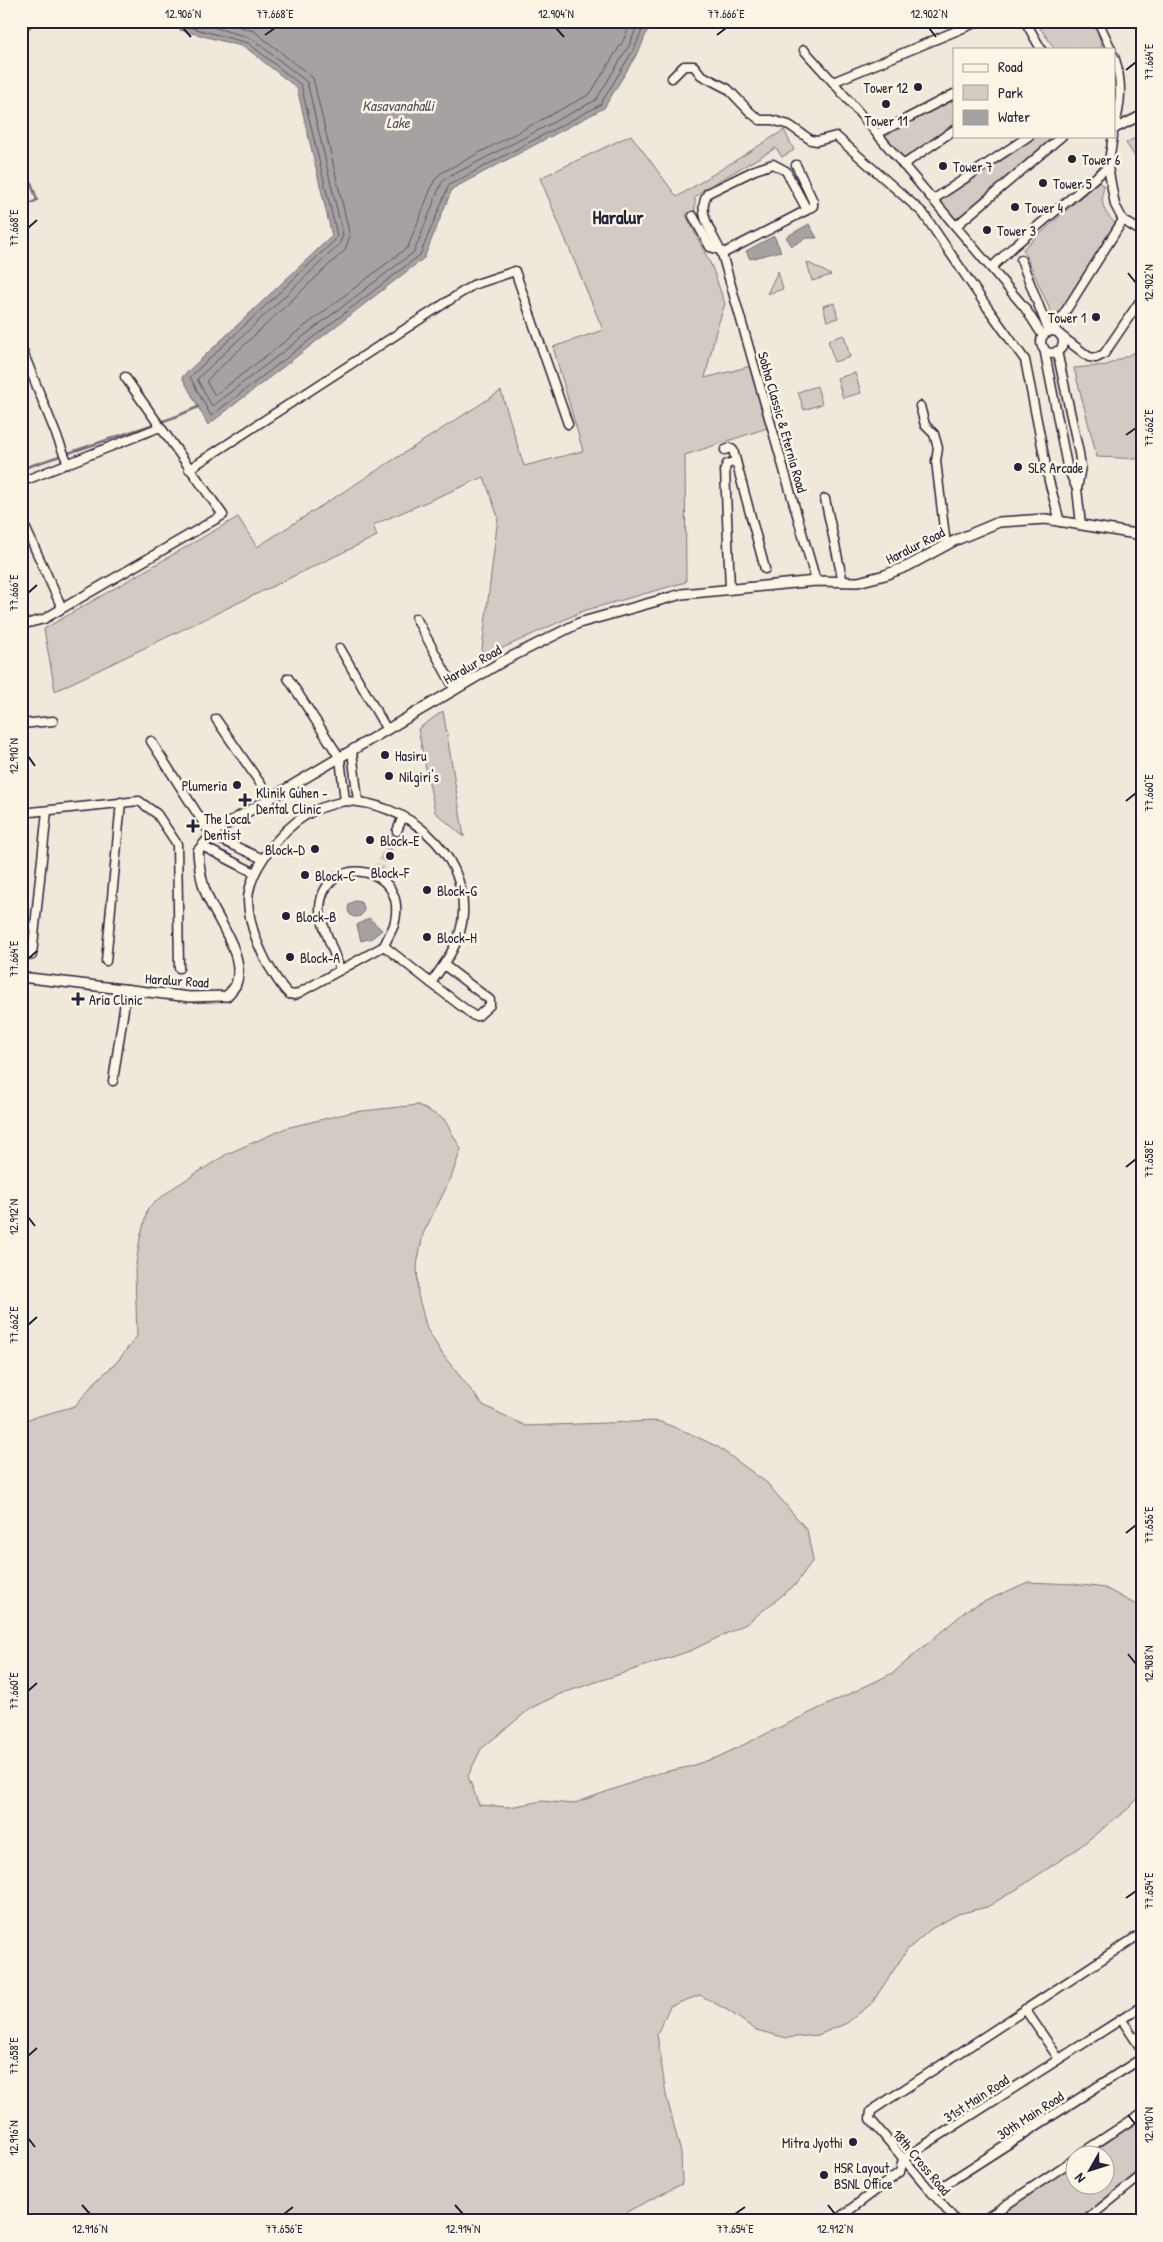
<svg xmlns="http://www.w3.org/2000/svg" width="1163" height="2242" font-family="'Patrick Hand',sans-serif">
  <rect width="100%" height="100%" fill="#efe8db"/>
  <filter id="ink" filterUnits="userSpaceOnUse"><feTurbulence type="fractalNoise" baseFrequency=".02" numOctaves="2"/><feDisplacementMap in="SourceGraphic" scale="10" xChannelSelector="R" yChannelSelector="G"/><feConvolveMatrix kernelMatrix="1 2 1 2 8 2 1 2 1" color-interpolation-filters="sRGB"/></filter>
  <g filter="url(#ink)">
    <g fill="#d1cbc3" stroke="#7a767f">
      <polygon points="1035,21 1094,21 1103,49 1055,49"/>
      <polygon points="954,97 954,128 905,162 881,135"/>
      <polygon points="784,130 794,150 782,157 776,148 704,189 695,198 695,210 686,215 712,267 725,304 716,331 705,378 751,366 767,428 685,455 686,582 583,611 481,658 498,517 484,477 373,525 377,536 55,691 44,629 238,517 257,547 501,391 524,466 583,451 553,347 603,330 540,178 631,135 677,197"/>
      <polygon points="1142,134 1142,167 1126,143"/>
      <polygon points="1031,136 1060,136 957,223 937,199"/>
      <path d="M 1098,182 L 1104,186 C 1100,202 1103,212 1115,223 L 1055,321 L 1023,249 Z"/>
      <polygon points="807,262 831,275 812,281"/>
      <polygon points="778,271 783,289 767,294"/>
      <polygon points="834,303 838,318 827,321 823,306"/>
      <polygon points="844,335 850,357 834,362 828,340"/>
      <polygon points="1142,349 1142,459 1097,457 1074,368 1107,365"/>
      <polygon points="855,373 861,393 843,398 837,378"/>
      <polygon points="817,386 822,404 804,410 798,392"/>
      <polygon points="443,711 464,837 435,812 418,729"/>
      <polygon points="418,1105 444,1119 461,1149 451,1178 423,1234 417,1265 418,1295 427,1329 443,1355 483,1405 526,1426 658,1421 689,1433 718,1447 767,1483 807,1530 813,1560 795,1585 746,1624 690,1651 560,1694 531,1708 481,1749 468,1776 479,1805 510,1807 542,1801 572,1804 659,1773 688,1767 718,1757 893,1673 968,1609 1028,1582 1074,1584 1105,1588 1142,1608 1142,1794 1129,1808 1074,1851 1017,1889 987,1907 958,1914 931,1929 907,1950 872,2003 847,2023 818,2035 787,2038 756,2030 727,2010 700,1995 670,2006 657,2034 666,2095 681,2153 682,2184 630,2210 621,2221 21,2221 21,1421 75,1406 95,1382 117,1362 137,1336 135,1271 140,1238 148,1208 173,1188 227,1154 286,1128 353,1112"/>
      <polygon points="1142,2119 1142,2169 1077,2221 992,2221 1075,2164 1076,2184 1106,2184 1106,2154 1090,2154"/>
    </g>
    <g fill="#a6a2a2" stroke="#716f79">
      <polygon points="178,21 651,21 640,49 604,108 452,189 424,258 208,425 182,377 332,236 297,88 245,47 180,30"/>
      <polygon points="809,224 817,238 806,238 792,246 786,237"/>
      <polygon points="774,236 781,251 750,259 746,251"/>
      <circle cx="356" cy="909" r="8"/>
      <polygon points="369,918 382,930 372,938 361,941 357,925"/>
    </g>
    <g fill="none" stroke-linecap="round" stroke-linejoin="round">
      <g stroke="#575564" stroke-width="1">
        <polyline points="183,21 185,26 248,43 301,85 337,235 335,240 190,377 211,416 420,255 449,185 600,105 635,47 646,21"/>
        <polyline points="192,21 251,38 307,82 343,235 339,245 197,379 212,406 414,252 441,184 445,179 596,100 630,44 639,21"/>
        <polyline points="221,21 254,31 313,78 350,236 345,250 207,380 207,383 215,395 408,247 434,181 441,173 590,94 623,41 631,21"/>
      </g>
      <g stroke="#716f79" stroke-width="2.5">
        <polyline points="21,33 38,21"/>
        <polyline points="21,154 37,200 21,208"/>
        <polyline points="21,469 175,417 198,407"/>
      </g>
      <polyline stroke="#c6c0bb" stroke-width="8" stroke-dasharray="8 4" stroke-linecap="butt" points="377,872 397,831"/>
      <defs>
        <g id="minor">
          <polyline points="980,21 833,82 1025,308 1043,336"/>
          <polyline points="1025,21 1041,49"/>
          <polyline points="1098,21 1111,49"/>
          <polyline points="804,50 833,82"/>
          <path d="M 1114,56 C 1123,83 1121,103 1114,130"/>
          <polyline points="672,78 684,66 694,66 701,75 728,89 751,113 760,120 772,120 789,125 811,140 817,141 836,136 923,213 987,307 1025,360 1049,481 1060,522"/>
          <polyline points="1114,129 1142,115"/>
          <polyline points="877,134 954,94"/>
          <polyline points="1113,136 1108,167 1115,205 1123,220 1142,232"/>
          <path d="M 773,164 L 786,171 L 807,210 L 722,254 C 714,236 695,212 708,193 L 755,170 Z"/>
          <polyline points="796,165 813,201 813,206 807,210"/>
          <polyline points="903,165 954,130"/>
          <polyline points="934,199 1029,136"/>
          <polyline points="693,216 710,247 720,250"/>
          <polyline points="956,226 1062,136"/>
          <polyline points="722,254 816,581"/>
          <polyline points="1021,260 1049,332"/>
          <polyline points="991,268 1014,246 1108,167"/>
          <polyline points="1053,331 1123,220"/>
          <circle cx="1052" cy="342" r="11"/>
          <polyline points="1060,335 1089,357 1096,358 1104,354 1142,298"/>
          <polyline points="21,347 68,464"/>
          <polyline points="1044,348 1067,466 1077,489 1081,525"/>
          <polyline points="1057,351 1079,453 1081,466 1077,489"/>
          <polyline points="920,406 925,425 934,434 938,448 936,461 946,545"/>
          <polyline points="725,450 730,448 733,450 765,569"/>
          <polyline points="189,469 473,285 515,271 568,424"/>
          <polyline points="21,482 160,427"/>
          <polyline points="825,499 843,582"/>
          <polyline points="26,529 62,608"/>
          <polyline points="730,589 725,469 727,464 736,461"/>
          <polyline points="416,618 455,690"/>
          <polyline points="21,625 44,619 223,515 125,377"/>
          <polyline points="340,648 387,730"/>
          <polyline points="288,678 340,758 345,801"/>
          <polyline points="216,719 271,799"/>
          <polyline points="21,724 53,721"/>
          <polyline points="151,741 211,835 263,859"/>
          <polyline points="352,751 358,801"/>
          <path d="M 345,801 C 405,802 466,850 463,914 C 462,940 446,962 431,983 L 384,946 L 295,995 L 289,994 C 279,985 274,974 267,963 C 257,944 249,923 248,901 C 248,871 281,830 306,815 C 317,808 332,804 345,801 Z"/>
          <polyline points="21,813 139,801 157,814 177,844 179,968"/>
          <polyline points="397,831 403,816"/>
          <polyline points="202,846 255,873"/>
          <polyline points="32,955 47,811"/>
          <polyline points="106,961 121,802"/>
          <path d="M 340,970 C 336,956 319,920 320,908 C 323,852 411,863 394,925 C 391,932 387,939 384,946"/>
          <polyline points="431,983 474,1016 478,1016 490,1005 490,1000 444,965"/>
          <polyline points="113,1081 127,989"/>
          <polyline points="1025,2009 1059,2059"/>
          <polyline points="1122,2020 1142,2050"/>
          <polyline points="1080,2154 1142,2113"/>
          <polyline points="932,2193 1142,2058"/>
          <polyline points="835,2221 900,2172 903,2159 1142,2006"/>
          <polyline points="956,2221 870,2119 871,2111 1142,1933"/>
          <polyline points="982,2221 1076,2158"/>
          <polyline points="1085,2221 1142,2175"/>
        </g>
        <path id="tertiary" d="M 21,977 L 190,997 L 227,996 C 229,993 235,988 236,984 C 246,958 219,922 209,900 C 201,884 199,868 198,851 L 215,831 L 505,660 L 579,623 L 682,594 L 816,581 L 858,582 L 885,575 L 908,566 L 954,541 L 999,522 L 1046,519 L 1142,535"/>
      </defs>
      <use href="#minor" stroke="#22223b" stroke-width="11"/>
      <use href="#tertiary" stroke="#22223b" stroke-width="12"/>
      <use href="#minor" stroke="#fcf5e5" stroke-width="8"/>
      <use href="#tertiary" stroke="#fcf5e5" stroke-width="9"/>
    </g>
  </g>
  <path fill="none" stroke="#22223b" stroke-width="2" d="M 183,28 L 191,37M 556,28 L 564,37M 929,28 L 936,37M 265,35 L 275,28M 717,35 L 726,28M 1126,70 L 1136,62M 28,228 L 37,220M 1128,273 L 1136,283M 1126,435 L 1136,428M 28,593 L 37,585M 28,756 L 35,766M 1126,801 L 1136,793M 28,959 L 37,951M 1126,1167 L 1136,1159M 28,1217 L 35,1226M 28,1325 L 37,1317M 1126,1533 L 1136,1525M 1128,1654 L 1136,1664M 28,1691 L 37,1683M 1126,1898 L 1136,1891M 28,2056 L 37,2048M 1128,2115 L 1136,2125M 28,2138 L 35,2147M 82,2205 L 90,2214M 455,2205 L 463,2214M 828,2205 L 835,2214M 284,2214 L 293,2207M 735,2214 L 745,2207"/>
  <g fill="#22223b" stroke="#fcf5e5" stroke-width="2">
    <circle cx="918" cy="87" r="5"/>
    <circle cx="886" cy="104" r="5"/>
    <circle cx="1072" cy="159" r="5"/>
    <circle cx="943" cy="166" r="5"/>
    <circle cx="1043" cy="183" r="5"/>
    <circle cx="1015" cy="207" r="5"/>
    <circle cx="987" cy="230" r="5"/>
    <circle cx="1096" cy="317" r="5"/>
    <circle cx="1018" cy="467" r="5"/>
    <circle cx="385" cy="755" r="5"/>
    <circle cx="389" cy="776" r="5"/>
    <circle cx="237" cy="785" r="5"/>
    <path d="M242.5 792.5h5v5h5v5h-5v5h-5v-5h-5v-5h5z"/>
    <path d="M190.5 818.5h5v5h5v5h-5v5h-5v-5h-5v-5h5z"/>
    <circle cx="370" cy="840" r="5"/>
    <circle cx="315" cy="849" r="5"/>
    <circle cx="390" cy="856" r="5"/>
    <circle cx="305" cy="875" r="5"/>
    <circle cx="427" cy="890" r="5"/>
    <circle cx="286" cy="916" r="5"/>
    <circle cx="427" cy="937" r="5"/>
    <circle cx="290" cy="957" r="5"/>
    <path d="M75.5 991.5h5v5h5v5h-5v5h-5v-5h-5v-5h5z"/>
    <circle cx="853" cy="2142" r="5"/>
    <circle cx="824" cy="2175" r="5"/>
  </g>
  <g text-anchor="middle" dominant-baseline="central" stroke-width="5" stroke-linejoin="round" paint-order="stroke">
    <g font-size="14" fill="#22223b" stroke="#fcf5e5" text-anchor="start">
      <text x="908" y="87" text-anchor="end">Tower 12</text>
      <text x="886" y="120" text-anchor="middle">Tower 11</text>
      <text x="1082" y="159">Tower 6</text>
      <text x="953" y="166">Tower 7</text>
      <text x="1053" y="183">Tower 5</text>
      <text x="1025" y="207">Tower 4</text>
      <text x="997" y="230">Tower 3</text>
      <text x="1086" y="317" text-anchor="end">Tower 1</text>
      <text x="1028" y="467">SLR Arcade</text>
      <text x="395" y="755">Hasiru</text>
      <text x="399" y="776">Nilgiri's</text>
      <text x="227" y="785" text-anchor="end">Plumeria</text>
      <text x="256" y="792">Klinik Guhen -<tspan x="256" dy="16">Dental Clinic</tspan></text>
      <text x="204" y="818">The Local<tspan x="204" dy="16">Dentist</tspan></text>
      <text x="380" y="840">Block-E</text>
      <text x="305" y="849" text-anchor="end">Block-D</text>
      <text x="390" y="872" text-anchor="middle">Block-F</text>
      <text x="315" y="875">Block-C</text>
      <text x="437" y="890">Block-G</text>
      <text x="296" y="916">Block-B</text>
      <text x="437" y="937">Block-H</text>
      <text x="300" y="957">Block-A</text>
      <text x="89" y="999">Aria Clinic</text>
      <text x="843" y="2142" text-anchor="end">Mitra Jyothi</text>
      <text x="834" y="2167">HSR Layout<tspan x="834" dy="16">BSNL Office</tspan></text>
    </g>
    <g font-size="14" fill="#22223b" stroke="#fcf5e5">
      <text transform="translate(783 422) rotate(74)">Sobha Classic &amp; Eternia Road</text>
      <text transform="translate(915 545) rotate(-27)">Haralur Road</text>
      <text transform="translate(472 664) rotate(-30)">Haralur Road</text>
      <text transform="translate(177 980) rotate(4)">Haralur Road</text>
      <text transform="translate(976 2098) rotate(-33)">31st Main Road</text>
      <text transform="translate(1030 2115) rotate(-33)">30th Main Road</text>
      <text transform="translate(922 2162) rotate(50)">18th Cross Road</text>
    </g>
    <g font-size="15" font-style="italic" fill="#575564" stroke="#fcf5e5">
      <text x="398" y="105">Kasavanahalli<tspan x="398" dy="17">Lake</tspan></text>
    </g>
    <g font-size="19" font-weight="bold" fill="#22223b" stroke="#fcf5e5">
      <text x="618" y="217">Haralur</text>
    </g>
  </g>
  <rect width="1163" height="2242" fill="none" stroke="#fcf5e5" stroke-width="55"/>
  <rect x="953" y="48" width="162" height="90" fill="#fcf5e5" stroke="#a5a1a1"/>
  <rect x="963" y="64" width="25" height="8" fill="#fcf5e5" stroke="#a5a1a1"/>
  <text x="998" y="72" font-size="15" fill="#22223b">Road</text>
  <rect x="963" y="85" width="25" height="15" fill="#d1cbc3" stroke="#a5a1a1"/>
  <text x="998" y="98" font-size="15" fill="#22223b">Park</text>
  <rect x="963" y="110" width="25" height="15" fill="#a6a2a2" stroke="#a5a1a1"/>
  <text x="998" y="122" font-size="15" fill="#22223b">Water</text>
  <g transform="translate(1090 2170) rotate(231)"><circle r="24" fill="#fcf5e5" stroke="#a5a1a1"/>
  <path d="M0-4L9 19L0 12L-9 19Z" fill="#22223b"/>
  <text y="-8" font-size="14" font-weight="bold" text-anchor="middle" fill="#22223b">N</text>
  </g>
  <rect x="28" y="28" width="1108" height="2186" fill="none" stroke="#22223b" stroke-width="2"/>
  <g font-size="12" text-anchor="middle" fill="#22223b">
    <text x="183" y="18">12.906°N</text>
    <text x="275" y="18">77.668°E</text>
    <text x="556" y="18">12.904°N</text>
    <text x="726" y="18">77.666°E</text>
    <text x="929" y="18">12.902°N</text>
    <text transform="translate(1149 62) rotate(-90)" y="4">77.664°E</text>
    <text transform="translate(14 228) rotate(-90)" y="4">77.668°E</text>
    <text transform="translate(1149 283) rotate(-90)" y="4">12.902°N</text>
    <text transform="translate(1149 428) rotate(-90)" y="4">77.662°E</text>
    <text transform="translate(14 593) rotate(-90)" y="4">77.666°E</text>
    <text transform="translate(14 756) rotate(-90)" y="4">12.910°N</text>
    <text transform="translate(1149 793) rotate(-90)" y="4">77.660°E</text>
    <text transform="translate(14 959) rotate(-90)" y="4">77.664°E</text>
    <text transform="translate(1149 1159) rotate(-90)" y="4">77.658°E</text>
    <text transform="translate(14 1217) rotate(-90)" y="4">12.912°N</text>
    <text transform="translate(14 1325) rotate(-90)" y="4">77.662°E</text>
    <text transform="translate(1149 1525) rotate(-90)" y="4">77.656°E</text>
    <text transform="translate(1149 1664) rotate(-90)" y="4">12.908°N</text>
    <text transform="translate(14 1691) rotate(-90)" y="4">77.660°E</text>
    <text transform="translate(1149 1891) rotate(-90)" y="4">77.654°E</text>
    <text transform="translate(14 2056) rotate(-90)" y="4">77.658°E</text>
    <text transform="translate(1149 2125) rotate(-90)" y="4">12.910°N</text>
    <text transform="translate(14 2138) rotate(-90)" y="4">12.916°N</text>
    <text x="90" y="2233">12.916°N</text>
    <text x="284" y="2233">77.656°E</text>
    <text x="463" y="2233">12.914°N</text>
    <text x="735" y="2233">77.654°E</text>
    <text x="835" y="2233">12.912°N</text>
  </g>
</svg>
